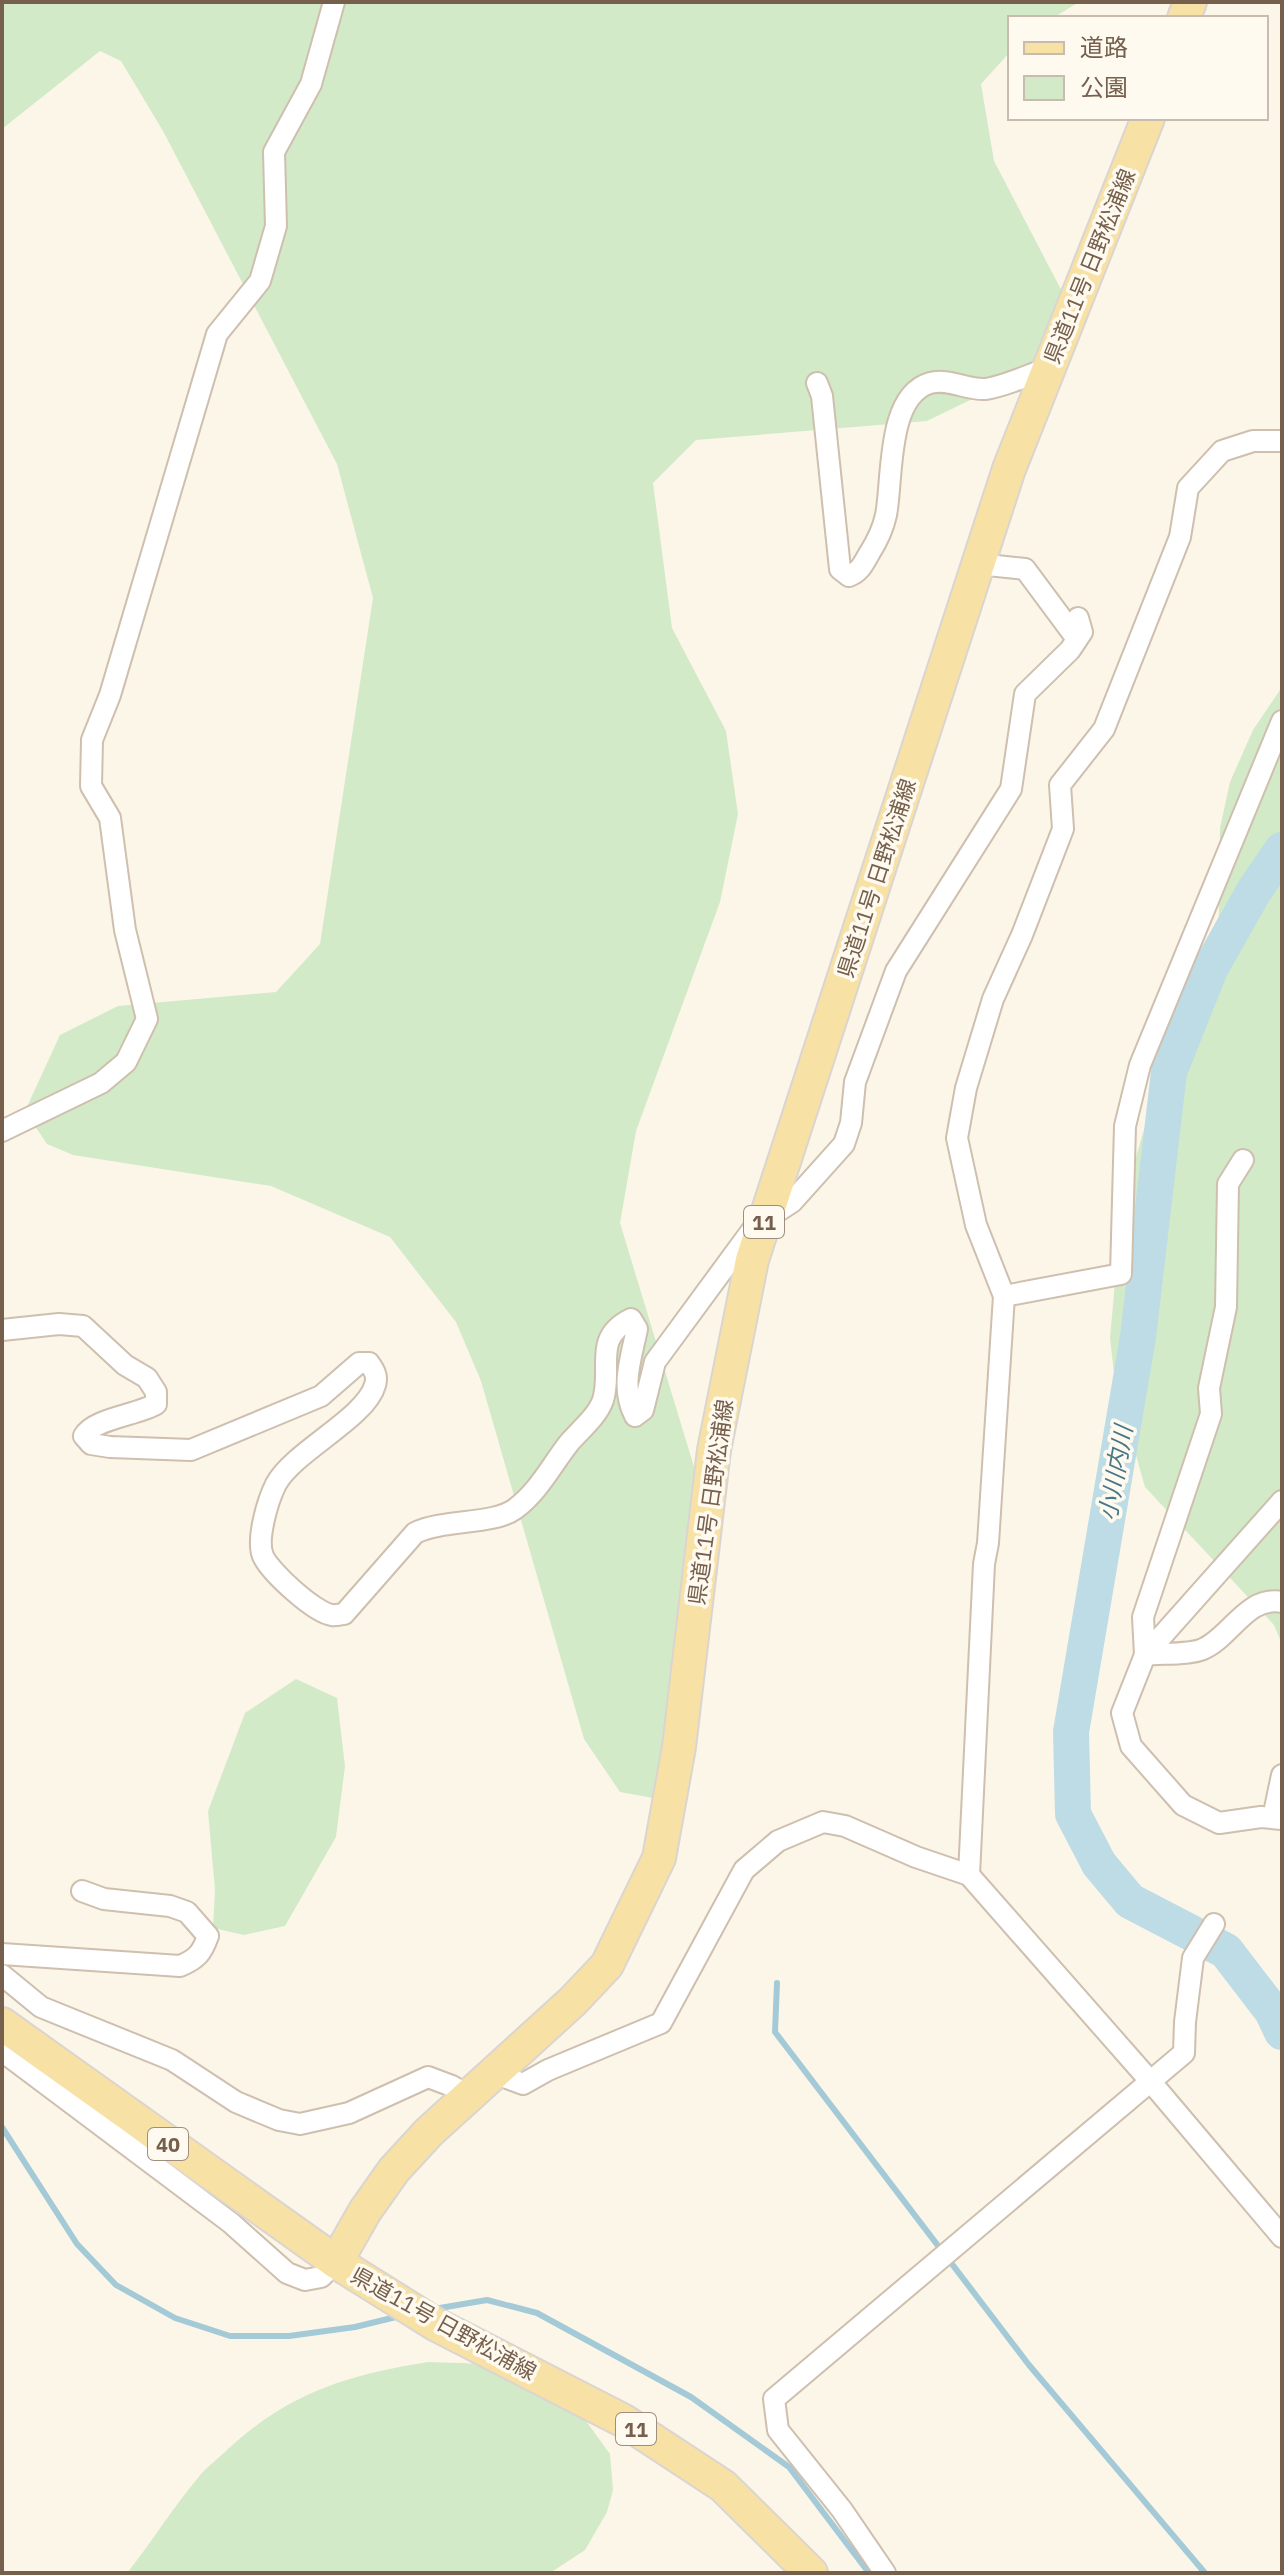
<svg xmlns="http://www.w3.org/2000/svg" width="1284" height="2575" font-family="'IBM Plex Sans','Noto Sans JP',sans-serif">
  <rect width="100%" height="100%" fill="#fcf6e9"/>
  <g fill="#d2eac7">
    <polygon points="2,2 1079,2 1053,18 1010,18 1010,52 981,84 994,161 1068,303 1032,370 927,421 696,440 653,483 672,628 726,731 738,814 720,902 636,1131 620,1223 708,1513 674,1779 653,1798 620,1792 584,1739 481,1381 456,1322 390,1237 271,1186 73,1155 47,1144 25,1111 60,1035 118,1006 276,992 320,944 373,598 337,464 163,131 121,61 100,51 2,129"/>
    <polygon points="1282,687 1282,1644 1274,1625 1145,1487 1115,1382 1110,1338 1121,1216 1134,1164 1148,1116 1196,1040 1218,972 1220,828 1230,782 1253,730"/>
    <polygon points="296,1679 337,1698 345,1766 336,1837 285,1926 244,1935 213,1928 215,1890 208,1811 245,1713"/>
    <path d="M 428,2362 L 488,2364 L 578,2410 L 610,2454 L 613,2490 L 607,2512 L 585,2550 L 550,2573 L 127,2573 C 151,2543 172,2509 197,2479 C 205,2468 218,2459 228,2449 C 290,2392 348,2375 428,2362 Z"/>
  </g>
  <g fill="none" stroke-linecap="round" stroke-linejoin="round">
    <g stroke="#a4cad7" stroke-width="6">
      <polyline points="777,1983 775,2032 1029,2365 1205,2573"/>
      <polyline points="2,2127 77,2244 116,2285 175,2318 230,2336 289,2336 355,2327 400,2316"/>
      <polyline points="434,2309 487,2300 537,2313 691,2397 789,2467 869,2573"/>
    </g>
    <polyline stroke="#bddce5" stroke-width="36" points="1282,850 1254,891 1210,969 1169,1072 1138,1337 1071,1732 1073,1814 1099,1864 1130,1901 1226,1951 1272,2011 1282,2032"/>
    <defs>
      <g id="street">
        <path d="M 817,383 L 822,396 L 840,569 L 849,576 C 860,572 863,564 869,554 C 876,543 883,529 886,515 C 893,480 886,396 930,383 C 948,378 967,390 985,389 C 1003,387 1031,374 1049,368"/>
        <polyline points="978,564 1025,569 1077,639"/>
        <polyline points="2,1131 101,1083 126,1062 147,1019 125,930 110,818 91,786 92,740 110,695 217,334 260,281 276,226 274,152 311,84 334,2"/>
        <path d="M 1243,1160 L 1228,1184 L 1226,1307 L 1209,1388 L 1211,1414 L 1143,1617 L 1145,1655 C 1160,1653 1190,1655 1203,1649 C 1231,1637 1247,1595 1282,1602"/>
        <polyline points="1004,1296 1121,1274 1125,1126 1140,1065 1282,721"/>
        <path d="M 2,1330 L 59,1324 L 83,1326 L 125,1365 L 147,1378 L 156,1392 L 156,1404 C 137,1415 93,1419 84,1436 L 91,1444 L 110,1447 L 191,1450 L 321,1396 L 359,1363 L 369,1363 C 374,1370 378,1376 375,1385 C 366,1418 294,1451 276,1484 C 268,1500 256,1539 263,1556 C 270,1572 315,1613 332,1615 C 336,1616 340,1614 344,1614 L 415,1533 C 443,1519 493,1525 515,1509 C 539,1491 551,1466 569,1443 C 580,1430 597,1417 603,1400 C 613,1368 592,1338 631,1319 L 637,1329 C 631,1359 620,1387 635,1416 L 643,1410 L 655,1362 L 755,1226 L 792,1202 L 844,1144 L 851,1123 L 855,1082 L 896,971 L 1011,789 L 1025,694 L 1070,650 L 1082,632 L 1078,618"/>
        <polyline points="1282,1501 1145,1655 1122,1713 1131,1746 1183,1805 1219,1823 1261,1817 1282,1819"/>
        <polyline points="1273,1818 1282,1775"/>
        <polyline points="969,1875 984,1564 988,1543 1004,1296 976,1225 957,1138 966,1088 993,999 1022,935 1063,829 1060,785 1104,729 1180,537 1188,488 1222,451 1253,441 1282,441"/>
        <path d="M 2,1954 L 180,1966 C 197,1959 202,1953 208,1936 L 187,1912 L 170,1906 L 104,1899 L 82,1891"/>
        <polyline points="2,1975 41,2007 172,2060 236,2102 279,2120 300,2124 349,2113 428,2077 452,2086 469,2096"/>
        <polyline points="2,2051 231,2223 287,2273 305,2280 321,2277 336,2262"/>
        <polyline points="494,2073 523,2084 548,2070 661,2023 744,1870 778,1841 823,1822 845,1826 916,1857 969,1875 1151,2082 1282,2237"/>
        <polyline points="885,2573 842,2510 778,2430 774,2399 1184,2053 1185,2022 1193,1958 1214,1924"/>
      </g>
      <g id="primary">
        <polyline points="1184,18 1190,2"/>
        <polyline points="2,2024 336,2262 435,2324 624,2421 723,2486 811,2573"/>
        <polyline points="336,2262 365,2211 394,2170 429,2132 573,2001 607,1965 659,1858 679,1747 714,1450 752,1260 1009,469 1148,118"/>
      </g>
    </defs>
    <use href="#street" stroke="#cebfaf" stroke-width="24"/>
    <use href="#primary" stroke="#dbd5d1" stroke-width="36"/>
    <use href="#street" stroke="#fff" stroke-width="20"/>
    <use href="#primary" stroke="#f8e1a4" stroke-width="32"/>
  </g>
  <g text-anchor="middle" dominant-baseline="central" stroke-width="7" stroke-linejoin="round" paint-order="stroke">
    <g fill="#fefaef" stroke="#9f8e7e" stroke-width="2">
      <rect x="744" y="1206" width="40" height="32" rx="6"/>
      <rect x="148" y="2128" width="40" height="32" rx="6"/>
      <rect x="616" y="2413" width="40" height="32" rx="6"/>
    </g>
    <g font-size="20" font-weight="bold" fill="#765f4d">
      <text x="764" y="1222">11</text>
      <text x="168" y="2144">40</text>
      <text x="636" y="2429">11</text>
    </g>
    <g font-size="22" fill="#765f4d" stroke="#fefaef">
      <text transform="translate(1089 266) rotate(-68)">県道11号 日野松浦線</text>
      <text transform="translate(876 878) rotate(-72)">県道11号 日野松浦線</text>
      <text transform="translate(710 1502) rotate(-82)">県道11号 日野松浦線</text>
      <text transform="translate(444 2323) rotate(29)">県道11号 日野松浦線</text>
    </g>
    <g font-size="24" font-style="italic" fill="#477788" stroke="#fefaef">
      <text transform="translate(1115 1473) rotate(-80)">小川内川</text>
    </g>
  </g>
  <rect width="1284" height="2575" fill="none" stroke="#765f4d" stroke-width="8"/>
  <rect x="1008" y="16" width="260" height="104" fill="#fefaef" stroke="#c8bcae" stroke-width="2"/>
  <rect x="1024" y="42" width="40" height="12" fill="#f8e1a4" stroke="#c8bcae" stroke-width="2"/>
  <text x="1080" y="56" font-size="24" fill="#765f4d">道路</text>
  <rect x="1024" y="76" width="40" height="24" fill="#d2eac7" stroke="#c8bcae" stroke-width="2"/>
  <text x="1080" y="96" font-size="24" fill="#765f4d">公園</text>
</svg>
